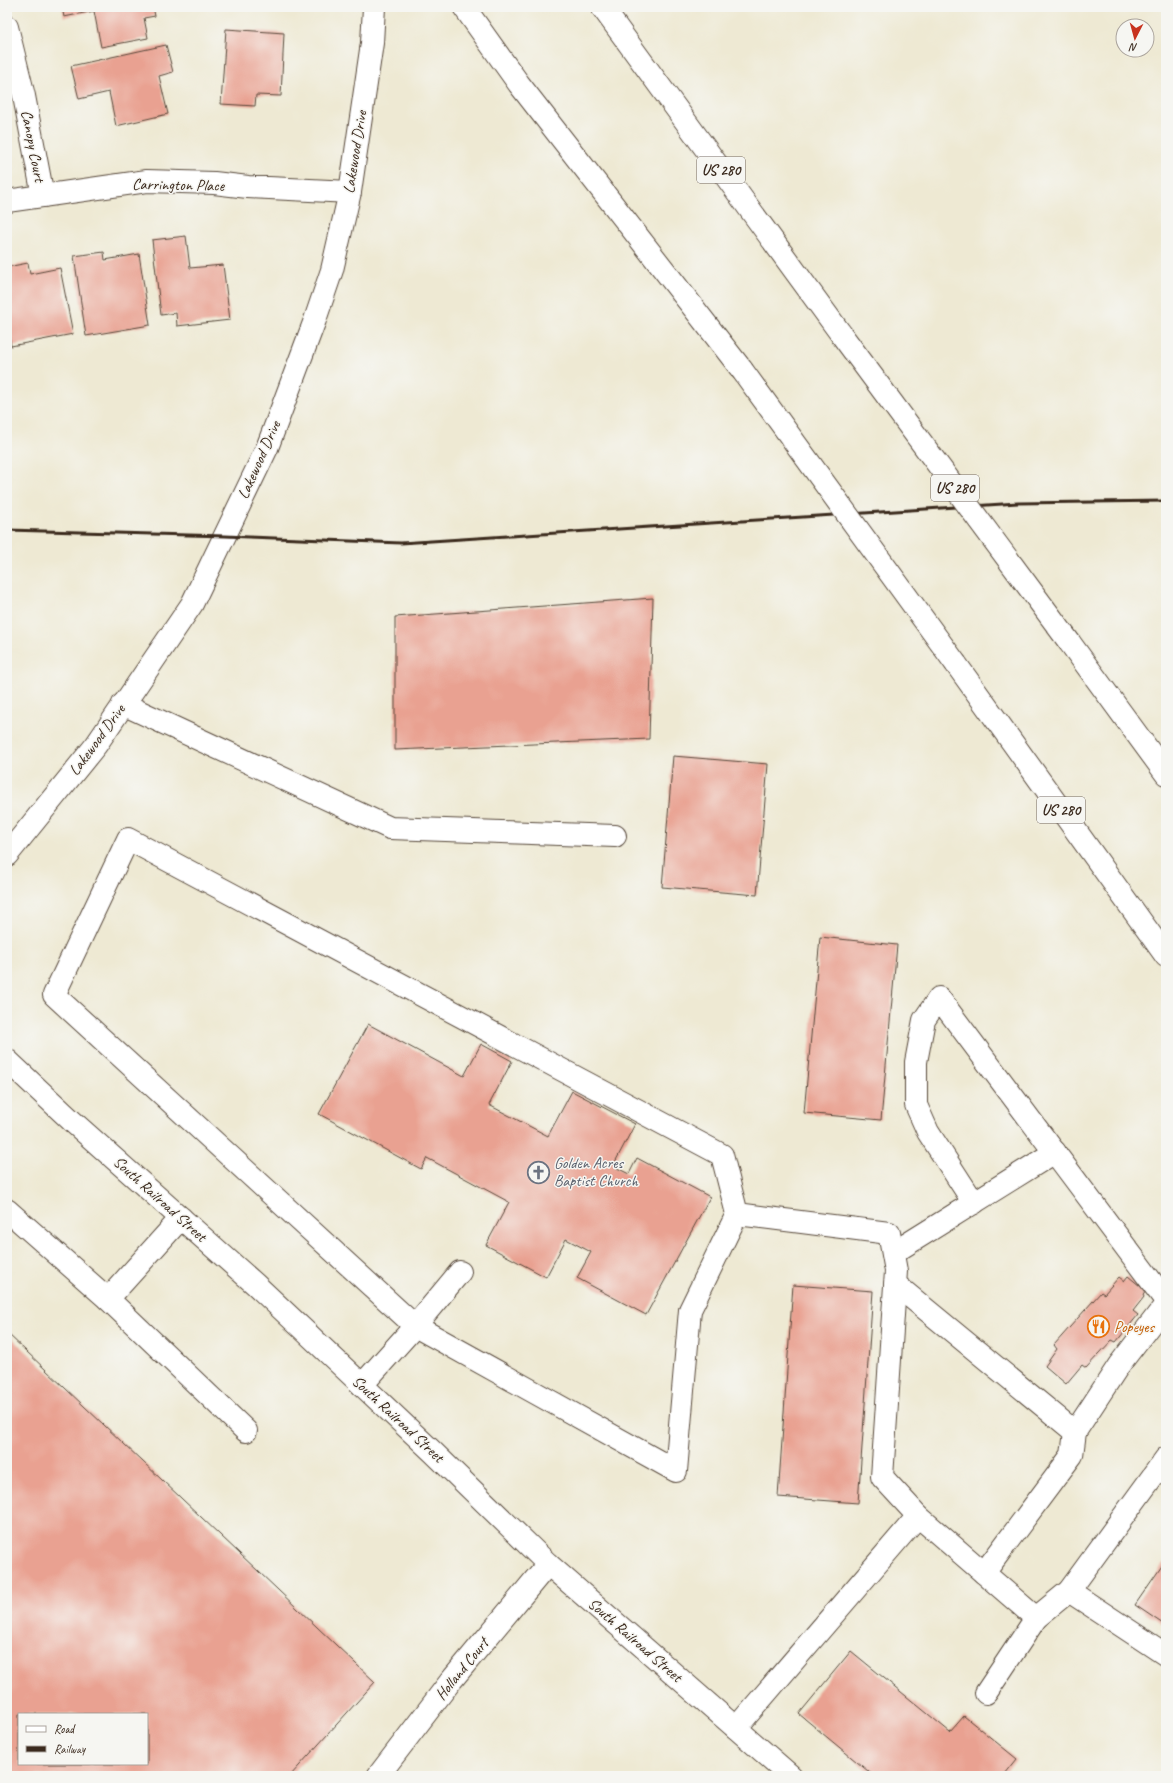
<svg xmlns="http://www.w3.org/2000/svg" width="1173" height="1783" font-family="Caveat,sans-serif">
  <rect width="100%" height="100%" fill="#f6f6f2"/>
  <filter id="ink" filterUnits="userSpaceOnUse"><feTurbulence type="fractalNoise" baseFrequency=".025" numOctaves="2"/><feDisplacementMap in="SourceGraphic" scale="8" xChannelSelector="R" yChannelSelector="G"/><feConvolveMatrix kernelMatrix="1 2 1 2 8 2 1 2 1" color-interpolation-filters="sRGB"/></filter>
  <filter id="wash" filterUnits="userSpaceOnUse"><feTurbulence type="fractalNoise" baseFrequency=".012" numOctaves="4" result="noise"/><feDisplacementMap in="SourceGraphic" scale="16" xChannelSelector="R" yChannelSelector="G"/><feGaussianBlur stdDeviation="0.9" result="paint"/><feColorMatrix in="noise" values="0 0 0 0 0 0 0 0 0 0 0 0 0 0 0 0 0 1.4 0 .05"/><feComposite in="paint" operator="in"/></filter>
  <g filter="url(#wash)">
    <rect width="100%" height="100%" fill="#eee9d3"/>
    <g id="blocks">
      <g fill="#e9a191" fill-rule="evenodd">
        <polygon points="62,7 153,7 155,16 144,18 148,38 101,47 94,11 64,17"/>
        <polygon points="226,29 284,33 281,96 256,95 255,106 221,104"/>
        <polygon points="166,45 173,72 159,76 168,114 116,126 109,92 79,99 71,66"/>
        <polygon points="186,236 190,268 223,265 230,320 177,326 176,313 161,315 152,240"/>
        <polygon points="104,252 105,260 139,254 150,325 86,336 74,256"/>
        <polygon points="28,263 30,274 60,268 73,334 11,346 7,324 7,267"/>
        <polygon points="653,598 649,739 395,750 395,617"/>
        <polygon points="673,756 768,764 757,895 662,887"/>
        <polygon points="820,937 897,945 881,1120 804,1113"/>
        <polygon points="368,1024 464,1076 481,1044 512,1061 489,1105 548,1136 572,1091 635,1124 613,1166 629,1174 637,1158 710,1197 646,1315 577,1278 591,1252 566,1239 546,1277 486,1245 509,1202 427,1158 421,1169 319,1114"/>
        <polygon points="1128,1276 1146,1291 1143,1295 1144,1297 1133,1311 1138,1315 1116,1342 1112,1340 1086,1368 1082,1365 1066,1384 1045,1366 1057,1349 1054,1345 1101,1292 1104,1294 1119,1277 1124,1281"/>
        <polygon points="793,1285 873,1291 858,1503 778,1497"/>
        <path d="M 7,1333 L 375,1682 L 290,1776 L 7,1776 ZM 19,1714 L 147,1714 L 147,1764 L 19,1764 Z"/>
        <polygon points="1166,1560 1166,1626 1135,1605"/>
        <polygon points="851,1651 950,1732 964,1716 1017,1759 1005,1774 1007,1776 874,1776 799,1714"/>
      </g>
    </g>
  </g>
  <g filter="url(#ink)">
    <use href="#blocks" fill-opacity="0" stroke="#564739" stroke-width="1"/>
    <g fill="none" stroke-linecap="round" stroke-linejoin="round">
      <defs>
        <g id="minor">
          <polyline points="7,27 24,96 43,196"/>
          <polyline points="7,201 147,181 214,183 248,187 350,192"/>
          <polyline points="123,704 390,828 615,836"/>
          <polyline points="7,855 96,745 192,604 267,448 315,320 332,270 350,192 372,43 374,7"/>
          <polyline points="7,1060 73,1122 255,1284 433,1452 548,1564 791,1776"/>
          <polyline points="974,1203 928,1132 916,1105 916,1062 924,1020 939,998 1166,1301"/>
          <polyline points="7,1210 108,1299 246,1431"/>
          <polyline points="737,1214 722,1155 128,839 54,995 415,1326 676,1471 690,1310 737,1214 889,1233 896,1271 882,1477 918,1516 1036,1618 986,1693"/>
          <polyline points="893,1253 1055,1152"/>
          <polyline points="895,1284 1075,1432"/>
          <polyline points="108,1299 181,1218"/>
          <polyline points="362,1385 415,1326 460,1272"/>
          <polyline points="984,1573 1072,1455 1075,1432 1119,1365 1166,1304"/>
          <polyline points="1069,1591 1166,1655"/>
          <polyline points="1036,1618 1069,1591 1166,1458"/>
          <polyline points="736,1728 918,1516"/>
          <polyline points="378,1776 450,1682 548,1564"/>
        </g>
        <g id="highway">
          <polyline points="464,7 519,84 742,370"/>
          <polyline points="602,7 841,334"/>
          <polyline points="1070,643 1166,774"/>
          <polyline points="956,664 1166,956"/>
        </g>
      </defs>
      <use href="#minor" stroke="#564739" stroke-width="24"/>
      <use href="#highway" stroke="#564739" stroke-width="24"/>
      <use href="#minor" stroke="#fff" stroke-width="22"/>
      <use href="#highway" stroke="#fff" stroke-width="22"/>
      <polyline stroke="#3b2a1e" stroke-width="3" points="7,530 225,536 401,543 1018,503 1166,501"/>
      <defs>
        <g id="highway-bridge">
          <polyline points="841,334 1070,643"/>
          <polyline points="742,370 956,664"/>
        </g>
      </defs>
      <use href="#highway-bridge" stroke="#564739" stroke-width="24" stroke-linecap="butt"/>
      <use href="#highway-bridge" stroke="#fff" stroke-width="22"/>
    </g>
  </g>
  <defs>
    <symbol id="church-ring" viewBox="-11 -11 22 22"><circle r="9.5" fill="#f6f6f2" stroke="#6b7280" stroke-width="1.5"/><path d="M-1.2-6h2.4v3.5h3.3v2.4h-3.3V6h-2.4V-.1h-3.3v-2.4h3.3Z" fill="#6b7280"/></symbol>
    <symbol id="restaurant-ring" viewBox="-11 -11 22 22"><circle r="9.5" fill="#f6f6f2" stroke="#e8710a" stroke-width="1.5"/><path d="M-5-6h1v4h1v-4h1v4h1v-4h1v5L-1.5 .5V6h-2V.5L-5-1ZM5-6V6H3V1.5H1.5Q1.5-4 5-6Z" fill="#e8710a"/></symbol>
  </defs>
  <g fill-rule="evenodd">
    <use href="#church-ring" x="526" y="1160" width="25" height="25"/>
    <use href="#restaurant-ring" x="1086" y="1314" width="25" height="25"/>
  </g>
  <g text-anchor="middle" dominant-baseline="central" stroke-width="3" stroke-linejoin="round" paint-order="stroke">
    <g fill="#f6f6f2" stroke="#73675e" stroke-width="1">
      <rect x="697" y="157" width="48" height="26" rx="3"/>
      <rect x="931" y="475" width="48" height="26" rx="3"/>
      <rect x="1037" y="797" width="48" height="26" rx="3"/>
    </g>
    <g font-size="15" font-weight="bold" fill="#3b2a1e">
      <text x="721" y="170">US 280</text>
      <text x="955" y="488">US 280</text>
      <text x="1061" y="810">US 280</text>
    </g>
    <g font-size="16" fill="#3b2a1e" stroke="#f6f6f2">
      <text transform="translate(33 146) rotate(79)">Canopy Court</text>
      <text transform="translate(355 152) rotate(-81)">Lakewood Drive</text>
      <text transform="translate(178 185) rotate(1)">Carrington Place</text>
      <text transform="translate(259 460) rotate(-66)">Lakewood Drive</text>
      <text transform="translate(97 740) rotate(-54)">Lakewood Drive</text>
      <text transform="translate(160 1199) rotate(42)">South Railroad Street</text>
      <text transform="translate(398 1419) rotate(43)">South Railroad Street</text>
      <text transform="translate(635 1640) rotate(41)">South Railroad Street</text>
      <text transform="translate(462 1669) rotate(-51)">Holland Court</text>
    </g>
    <g font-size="16" fill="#5b616d" stroke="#f6f6f2" text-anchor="start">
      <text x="554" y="1163">Golden Acres<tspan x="554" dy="18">Baptist Church</tspan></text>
    </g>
    <g font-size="16" fill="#c56008" stroke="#f6f6f2" text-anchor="start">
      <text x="1114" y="1327">Popeyes</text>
    </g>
  </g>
  <rect width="1173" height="1783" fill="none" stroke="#f6f6f2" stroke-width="24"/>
  <rect x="18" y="1713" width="130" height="52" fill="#f6f6f2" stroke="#aba49d"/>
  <rect x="26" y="1726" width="20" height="6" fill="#ffffff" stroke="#aba49d"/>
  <text x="54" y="1733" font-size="12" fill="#3b2a1e">Road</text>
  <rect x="26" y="1746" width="20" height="6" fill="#3b2a1e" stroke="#aba49d"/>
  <text x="54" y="1753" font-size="12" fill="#3b2a1e">Railway</text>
  <g transform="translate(1135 38) rotate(186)"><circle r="19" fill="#f6f6f2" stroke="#aba49d"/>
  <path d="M0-3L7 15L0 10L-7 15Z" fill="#c8321e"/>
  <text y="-6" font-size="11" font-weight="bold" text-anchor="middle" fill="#3b2a1e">N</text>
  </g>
</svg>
